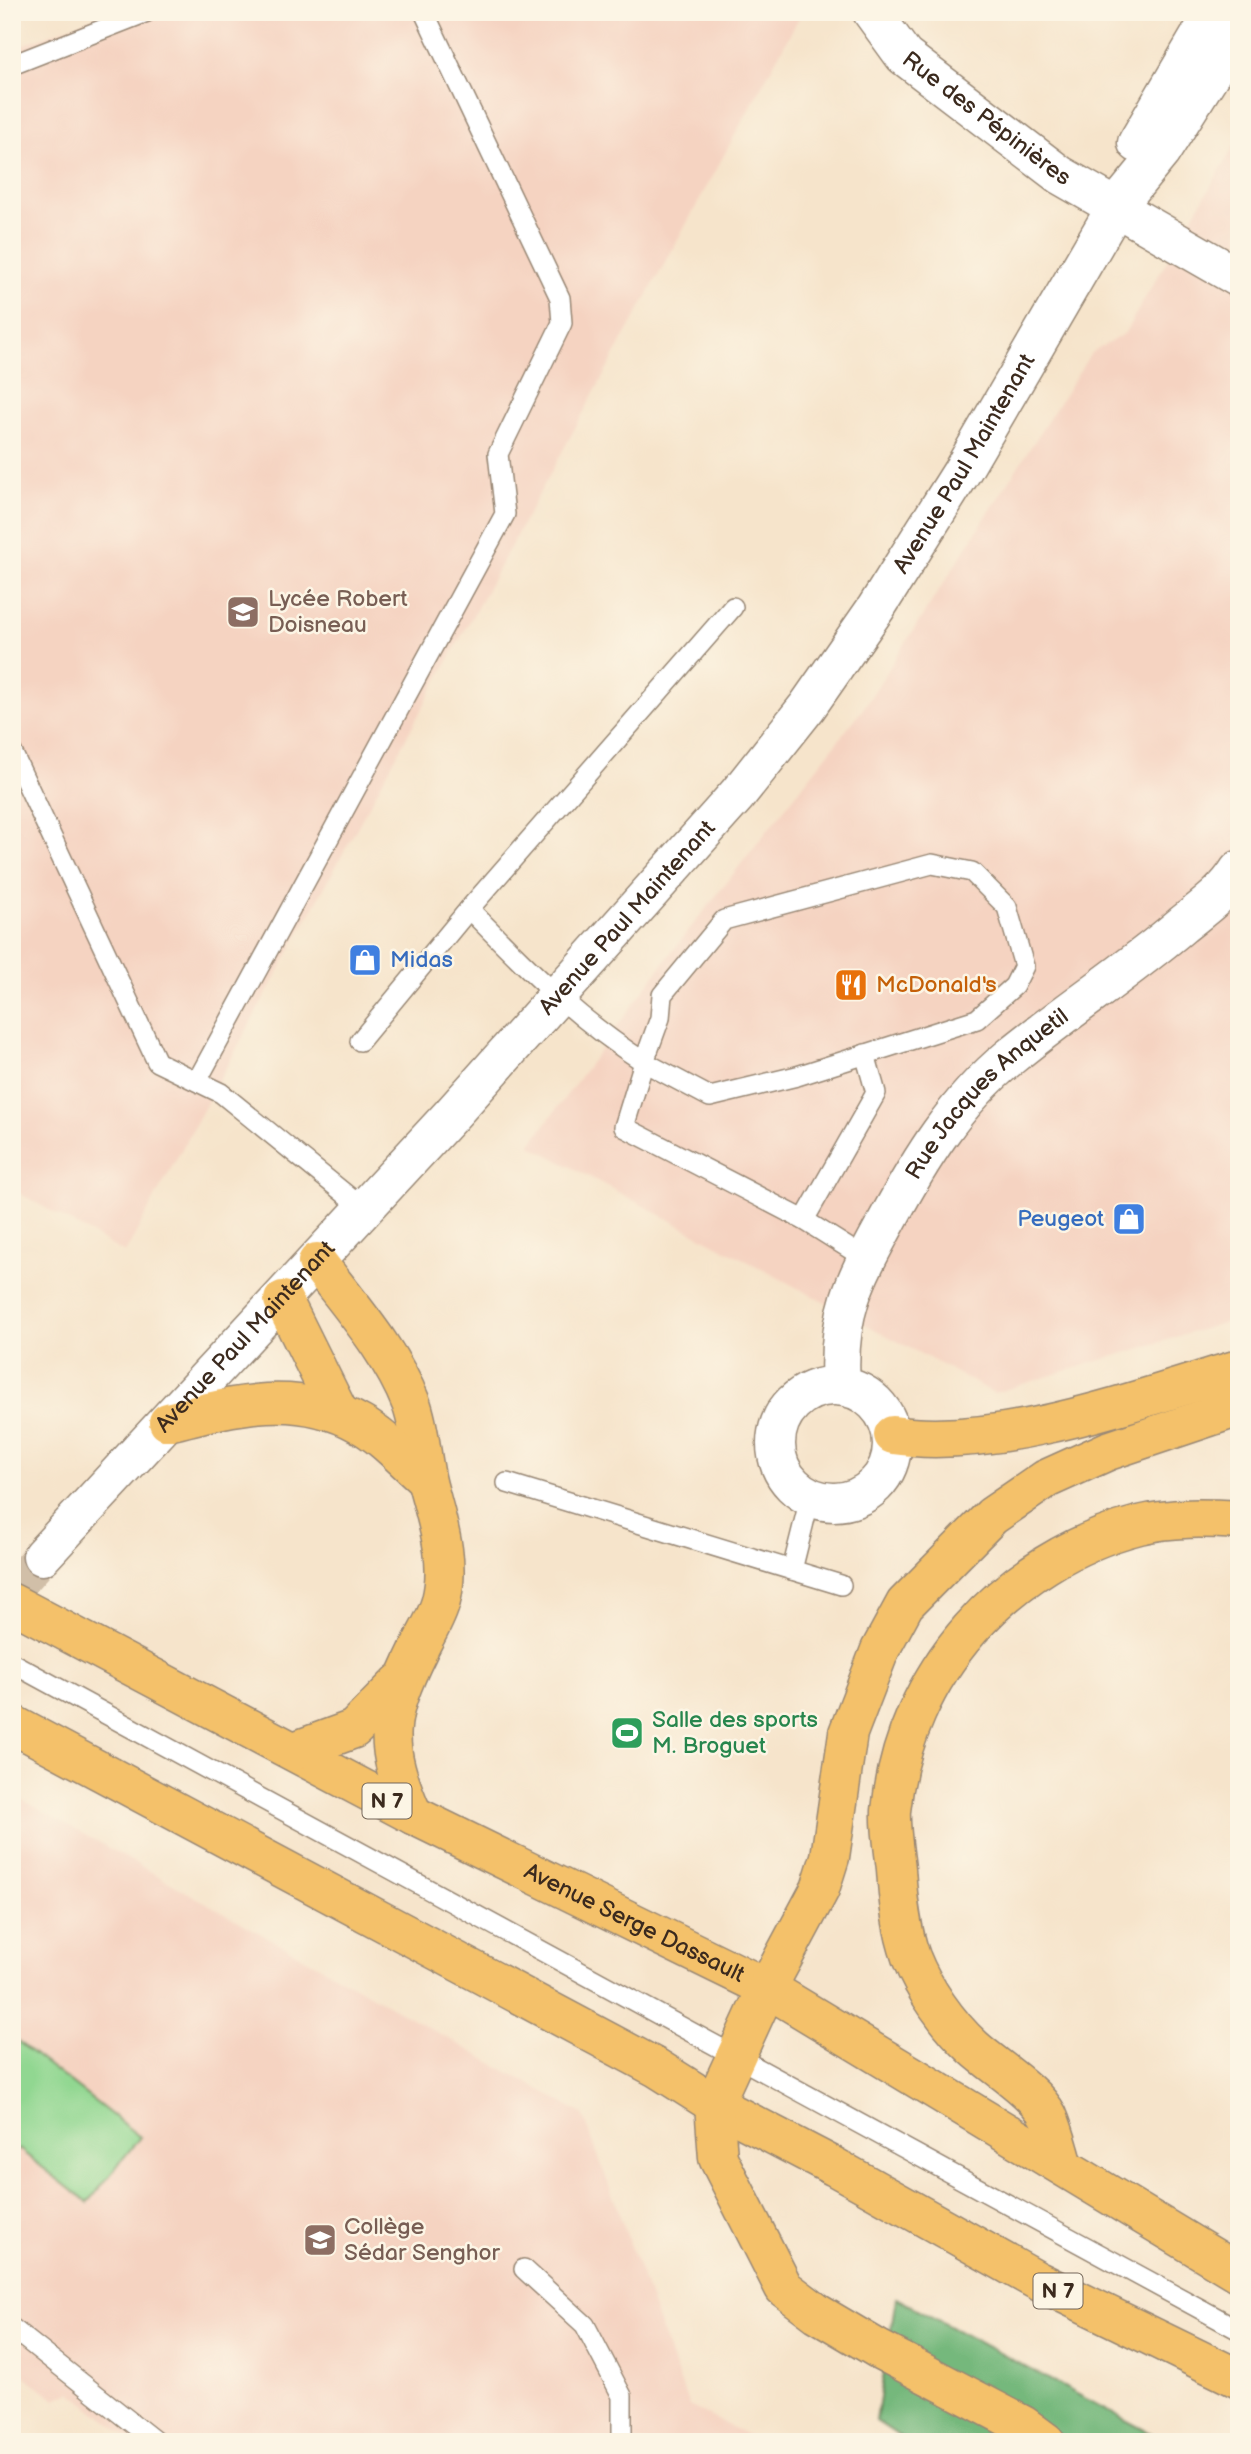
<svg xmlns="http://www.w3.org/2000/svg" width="1251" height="2454" font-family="'Balsamiq Sans',sans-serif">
  <rect width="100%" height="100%" fill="#fcf5e5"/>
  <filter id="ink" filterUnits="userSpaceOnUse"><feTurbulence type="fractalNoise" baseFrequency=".0143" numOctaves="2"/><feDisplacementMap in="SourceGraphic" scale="14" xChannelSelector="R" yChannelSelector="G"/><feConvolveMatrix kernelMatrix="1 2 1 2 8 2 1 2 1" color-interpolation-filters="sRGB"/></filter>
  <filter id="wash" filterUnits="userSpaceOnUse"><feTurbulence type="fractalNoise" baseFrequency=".00686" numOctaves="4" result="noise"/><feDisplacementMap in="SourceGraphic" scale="28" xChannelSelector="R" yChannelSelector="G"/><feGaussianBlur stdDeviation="1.57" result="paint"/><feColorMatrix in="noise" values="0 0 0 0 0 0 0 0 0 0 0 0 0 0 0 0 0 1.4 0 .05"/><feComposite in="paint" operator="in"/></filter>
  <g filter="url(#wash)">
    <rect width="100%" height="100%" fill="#f6e4cb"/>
    <g fill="#f5d3c1">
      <polygon points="108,12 802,12 125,1253 12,1189 12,49"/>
      <polygon points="1239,113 1239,1318 994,1393 530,1145 671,953 863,709 1091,353 1124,334 1236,143"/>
      <polygon points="12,1794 583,2114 689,2406 761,2442 134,2442 71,2392 55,2399 12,2366"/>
    </g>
    <polygon fill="#91d791" stroke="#668058" stroke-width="2" points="12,2037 140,2137 88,2203 19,2149 12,2155"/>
    <polygon fill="#74b87b" stroke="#58714c" stroke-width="2" points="896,2298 1167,2442 908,2442 876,2421"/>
  </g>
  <g filter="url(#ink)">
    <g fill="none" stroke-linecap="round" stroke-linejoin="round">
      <polyline stroke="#d1bfa8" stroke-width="38" stroke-dasharray="38 19" stroke-linecap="butt" points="12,1590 42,1556"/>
      <defs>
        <g id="service">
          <polyline points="12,65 147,12"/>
          <polyline points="12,752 157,1062 221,1093 365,1210"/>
          <polygon points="932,864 972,872 1007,907 1024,966 1014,986 977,1019 797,1076 710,1097 644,1062 660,1018 662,995 724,920"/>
          <path d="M 469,909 C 527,968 574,1017 644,1062 L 624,1127 L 804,1220 L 866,1259"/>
          <polyline points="360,1041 469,909 733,607"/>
          <polyline points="197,1081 505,514 498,454 562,323 560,298 424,12"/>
          <polyline points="804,1220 876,1093 865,1054"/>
          <polyline points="507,1483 841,1585"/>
          <polyline points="792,1570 810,1498"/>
          <polyline points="12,1663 1239,2330"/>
          <polyline points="524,2269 585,2325 622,2396 622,2442"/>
          <polyline points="12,2328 156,2442"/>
        </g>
        <g id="minor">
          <path id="s1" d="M 872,12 L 904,56 L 1060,175 L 1239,278"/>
          <circle cx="834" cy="1444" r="58"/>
          <path id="s2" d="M 841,1386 C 836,1315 854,1281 887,1221 C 920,1160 955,1102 1010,1057 C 1066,1011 1127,972 1182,925 C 1203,908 1225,893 1239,870"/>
        </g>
        <g id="tertiary">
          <polyline points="1137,143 1214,12"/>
          <path id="s3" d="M 42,1556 L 452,1114 L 737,795 L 807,707 L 876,608 L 961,473 L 1116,207 L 1161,152 L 1239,29"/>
        </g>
        <g id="primary">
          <path d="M 317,1262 C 351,1307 390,1350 411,1403 C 421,1430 421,1459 428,1486 C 438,1524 451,1562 441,1601 C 437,1617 426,1634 419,1649 C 385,1718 382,1744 413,1815"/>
          <polyline points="283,1300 339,1413"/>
          <path d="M 168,1422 C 234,1405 297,1388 360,1424 C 384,1437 405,1461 426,1479"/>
          <path id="s4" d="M 12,1603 L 413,1815 L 767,1988 L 1239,2273"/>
          <polyline points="12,1724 657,2068 714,2104 835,2167 1038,2281 1239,2379"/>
          <polyline points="294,1751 354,1729 399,1683"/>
        </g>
        <g id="trunk">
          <path d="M 893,1435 C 1000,1451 1137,1399 1239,1369"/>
          <path d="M 1064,2166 C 1059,2150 1055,2132 1048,2116 C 1035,2091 995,2067 974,2048 C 948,2024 924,1990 911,1957 C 901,1929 898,1899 896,1869 C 894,1850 890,1829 891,1811 C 904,1674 1006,1559 1139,1525 C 1171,1517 1206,1518 1239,1520"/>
          <polyline points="1046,2442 1023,2425 878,2349 817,2313 784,2288 718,2158 714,2104 767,1988 820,1889 830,1857 848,1733 880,1650 905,1604 992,1516 1046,1479 1108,1451 1239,1407"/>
        </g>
      </defs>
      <use href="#service" stroke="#988774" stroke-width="22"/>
      <use href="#minor" stroke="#988774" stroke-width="41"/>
      <use href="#tertiary" stroke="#988774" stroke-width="41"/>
      <use href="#primary" stroke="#988774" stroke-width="41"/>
      <use href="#trunk" stroke="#988774" stroke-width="41"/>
      <use href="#service" stroke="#fff" stroke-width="19"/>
      <use href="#minor" stroke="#fff" stroke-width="38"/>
      <use href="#tertiary" stroke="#fff" stroke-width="38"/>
      <use href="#primary" stroke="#f4c16a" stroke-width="38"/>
      <use href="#trunk" stroke="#f4c16a" stroke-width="38"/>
    </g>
  </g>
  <defs>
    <symbol id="school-square" viewBox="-11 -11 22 22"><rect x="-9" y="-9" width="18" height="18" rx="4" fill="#8d6e63" stroke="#fcf5e5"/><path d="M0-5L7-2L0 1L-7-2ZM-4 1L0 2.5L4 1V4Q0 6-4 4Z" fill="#fff"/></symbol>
    <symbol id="shop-square" viewBox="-11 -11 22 22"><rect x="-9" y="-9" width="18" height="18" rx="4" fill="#3f7fe0" stroke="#fcf5e5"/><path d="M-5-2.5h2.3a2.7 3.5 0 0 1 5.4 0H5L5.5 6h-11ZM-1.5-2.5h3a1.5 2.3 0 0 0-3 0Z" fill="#fff"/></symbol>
    <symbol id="restaurant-square" viewBox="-11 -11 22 22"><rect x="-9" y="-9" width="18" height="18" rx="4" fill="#e8710a" stroke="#fcf5e5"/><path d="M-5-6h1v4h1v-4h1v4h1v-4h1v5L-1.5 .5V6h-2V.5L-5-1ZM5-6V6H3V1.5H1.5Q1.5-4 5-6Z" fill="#fff"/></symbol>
    <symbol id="stadium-square" viewBox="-11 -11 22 22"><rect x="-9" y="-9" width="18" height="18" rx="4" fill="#2e9e5b" stroke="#fcf5e5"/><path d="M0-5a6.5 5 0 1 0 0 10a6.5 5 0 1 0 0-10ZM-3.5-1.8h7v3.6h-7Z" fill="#fff"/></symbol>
  </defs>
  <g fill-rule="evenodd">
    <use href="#school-square" x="224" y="593" width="38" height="38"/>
    <use href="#shop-square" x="346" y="941" width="38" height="38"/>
    <use href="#restaurant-square" x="832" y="966" width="38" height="38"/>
    <use href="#shop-square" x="1110" y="1200" width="38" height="38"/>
    <use href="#stadium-square" x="608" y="1714" width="38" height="38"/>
    <use href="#school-square" x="301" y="2221" width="38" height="38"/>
  </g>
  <g text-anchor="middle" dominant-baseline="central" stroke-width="5" stroke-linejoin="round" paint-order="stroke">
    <g fill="#fcf5e5" stroke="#75675a" stroke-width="2">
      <rect x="362.5" y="1783.5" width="49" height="35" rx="5"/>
      <rect x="1033.5" y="2273.5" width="49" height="35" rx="5"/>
    </g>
    <g font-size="21" font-weight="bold" fill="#3b2a1e">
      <text x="387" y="1801">N 7</text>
      <text x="1058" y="2291">N 7</text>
    </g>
    <g font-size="23" fill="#3b2a1e" stroke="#fcf5e5">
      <text stroke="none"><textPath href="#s1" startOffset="158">Rue des Pépinières</textPath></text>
      <text stroke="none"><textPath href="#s3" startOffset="1433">Avenue Paul Maintenant</textPath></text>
      <text stroke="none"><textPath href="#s3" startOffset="866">Avenue Paul Maintenant</textPath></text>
      <text stroke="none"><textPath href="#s2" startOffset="338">Rue Jacques Anquetil</textPath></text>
      <text stroke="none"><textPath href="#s3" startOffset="299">Avenue Paul Maintenant</textPath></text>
      <text stroke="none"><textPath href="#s4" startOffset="700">Avenue Serge Dassault</textPath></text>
    </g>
    <g font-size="23" fill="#785e54" stroke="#fcf5e5" text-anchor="start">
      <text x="268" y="599">Lycée Robert<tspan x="268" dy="26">Doisneau</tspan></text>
      <text x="344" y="2227">Collège<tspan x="344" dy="26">Sédar Senghor</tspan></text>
    </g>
    <g font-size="23" fill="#366cbe" stroke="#fcf5e5" text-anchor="start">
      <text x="390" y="960">Midas</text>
      <text x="1104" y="1219" text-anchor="end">Peugeot</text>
    </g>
    <g font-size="23" fill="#c56008" stroke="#fcf5e5" text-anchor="start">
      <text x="876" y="985">McDonald's</text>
    </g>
    <g font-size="23" fill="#27864d" stroke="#fcf5e5" text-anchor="start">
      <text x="652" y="1720">Salle des sports<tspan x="652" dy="26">M. Broguet</tspan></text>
    </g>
  </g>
  <rect width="1251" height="2454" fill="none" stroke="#fcf5e5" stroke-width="42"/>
</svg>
